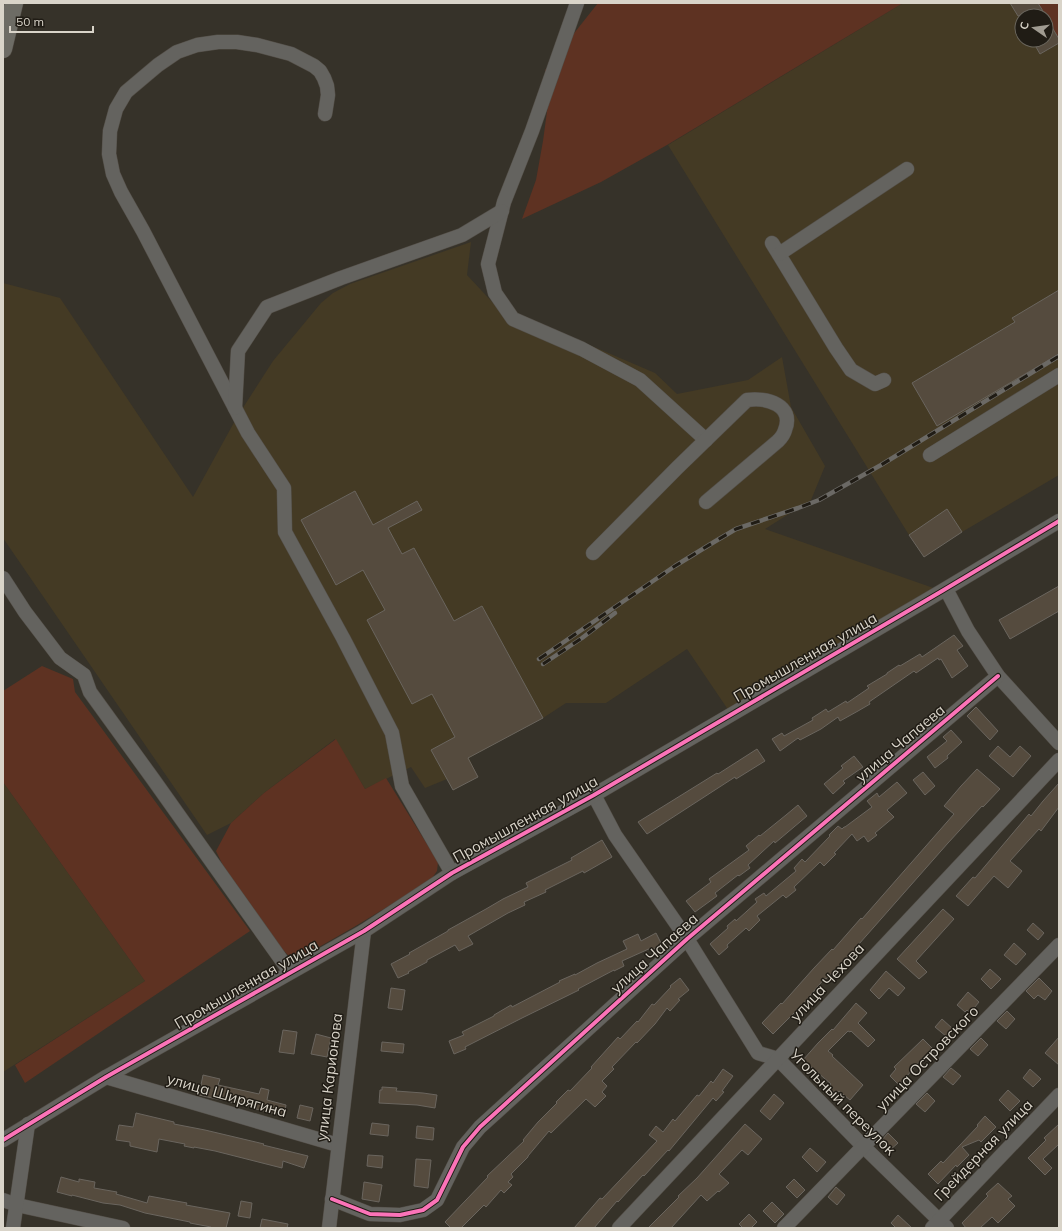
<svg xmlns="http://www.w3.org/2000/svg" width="1062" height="1231" font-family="Mulish,sans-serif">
  <rect width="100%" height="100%" fill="#363229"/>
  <g fill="#443a24">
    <polygon points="903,3 1038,3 1022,16 1022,40 1046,40 1046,17 1059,39 1059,475 962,532 924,557 909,535 668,145"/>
    <polygon points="471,242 467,275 494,304 655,373 677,394 748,380 782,357 791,407 825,466 811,500 765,529 942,591 731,714 687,649 606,703 566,703 543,718 469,758 478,777 453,790 447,779 425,788 411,767 365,789 335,739 264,793 231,823 207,835 3,538 3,283 60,298 193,497 237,417 273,361 321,303 333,293 350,284"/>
    <polygon points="3,782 145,981 3,1072"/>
  </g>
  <g fill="#5e3222">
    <polygon points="598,3 903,3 667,145 601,182 522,219 536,180 543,141 548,104 545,70"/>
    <polygon points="1038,3 1059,3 1059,39"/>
    <polygon points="42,666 73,679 75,692 250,931 25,1083 15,1065 145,981 3,782 3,691"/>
    <polygon points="336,739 365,789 386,778 438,862 437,871 430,881 354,927 298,959 291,958 282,949 233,886 216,851 231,823 264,793"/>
  </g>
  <g fill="#554b3e" stroke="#6a655e">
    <polygon points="1010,3 1038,3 1046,16 1018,16"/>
    <polygon points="1046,17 1059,39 1059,43 1040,54 1032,40 1046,40"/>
    <polygon points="1059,290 1059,354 937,426 912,383 1015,322 1012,318"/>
    <polygon points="355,491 373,525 417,501 422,510 388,528 402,554 414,548 454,621 482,606 543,718 468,758 478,777 453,790 431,750 455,737 432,694 412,704 367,620 385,610 363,570 336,585 301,520"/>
    <polygon points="947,509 962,532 924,557 909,535"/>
    <polygon points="1059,586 1059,611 1010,639 999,620"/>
    <polygon points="954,635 963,646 957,650 968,666 952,678 941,659 939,660 938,658 916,673 914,671 869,702 870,704 858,711 840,721 838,717 821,729 800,740 798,738 780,751 772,739 782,733 784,736 813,720 812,718 826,709 828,712 846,701 847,703 869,688 867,686 887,674 887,673 899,665 900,666 920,654 922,657"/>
    <polygon points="976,707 998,731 990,740 967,716"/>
    <polygon points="951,730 962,742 947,756 948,758 935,768 927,757 947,741 943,737"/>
    <polygon points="998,746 1010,757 1020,746 1031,756 1013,777 989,756"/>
    <polygon points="757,749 765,761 736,779 735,777 647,834 638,822 717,773 718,774"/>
    <polygon points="854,756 863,767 843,781 845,783 833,794 824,784 843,768 841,766"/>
    <polygon points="977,769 1000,789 983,807 982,806 948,843 844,961 826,979 825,978 801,1006 773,1034 762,1023 781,1003 782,1004 814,968 832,949 833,950 861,918 862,919 954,814 944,806 961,786"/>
    <polygon points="923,772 935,786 925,795 913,780"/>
    <polygon points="897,782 907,793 887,810 894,817 875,833 877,835 868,842 864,836 857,841 852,834 834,853 836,854 824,866 820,862 794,887 796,890 786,898 783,895 757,916 760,920 749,931 746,928 727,945 728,947 719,955 710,944 728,928 727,926 735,919 736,921 757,902 755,899 764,893 766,896 796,871 794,868 802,859 805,862 830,836 829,835 838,826 842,829 844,827 845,827 872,807 867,801 877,793 879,797"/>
    <polygon points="1059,783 1059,807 1041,831 1039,829 1010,861 1022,871 1008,888 994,876 968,906 956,896 973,877 975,878 1029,814 1031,816 1043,801"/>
    <polygon points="798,805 807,816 775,843 774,841 748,865 750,868 739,876 738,875 715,893 717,896 695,912 686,901 711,882 709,879 749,850 746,846 759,835 760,836 786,815"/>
    <polygon points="602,840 612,857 584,873 583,871 545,890 546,892 524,902 525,905 508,913 468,936 473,944 459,951 455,945 427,960 427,962 408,972 409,973 398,978 391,964 410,954 409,953 448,931 448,930 486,909 503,899 528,887 526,883 572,860 571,858"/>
    <polygon points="943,909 954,919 916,961 927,972 919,979 897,959"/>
    <polygon points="1033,923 1044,933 1038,940 1027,930"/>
    <polygon points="656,933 662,945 652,950 651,948 622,961 624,966 614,971 614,970 578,989 579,990 522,1018 465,1047 466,1049 454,1054 449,1041 464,1035 462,1032 494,1016 494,1015 511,1005 512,1007 560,982 559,981 575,974 575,975 597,963 627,949 623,941 638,934 641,941"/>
    <polygon points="1014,943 1026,954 1016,965 1004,955"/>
    <polygon points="990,969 1001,979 991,989 981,979"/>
    <polygon points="886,971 905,988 898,996 889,988 879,999 870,990"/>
    <polygon points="680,978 689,990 678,999 680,1000 670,1011 667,1008 655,1024 637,1043 636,1042 612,1067 614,1069 602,1081 607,1086 602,1092 606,1096 595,1107 586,1099 551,1133 549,1131 528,1156 528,1157 511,1174 513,1177 508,1182 512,1185 504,1193 501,1190 486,1207 484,1205 461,1228 451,1228 445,1222 488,1177 487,1176 524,1141 523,1140 538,1122 557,1103 556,1102 568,1090 570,1091 592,1068 591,1067 618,1037 620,1039 637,1021 638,1022 652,1004 654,1005 671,987 670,986"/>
    <polygon points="1039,978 1052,991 1045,1000 1038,995 1034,999 1026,991"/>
    <polygon points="391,988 405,990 402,1010 388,1008"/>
    <polygon points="968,992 979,1002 970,1013 967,1010 965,1012 957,1005"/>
    <polygon points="856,1003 867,1013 858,1023 875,1040 868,1047 851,1031 850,1032 848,1031 828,1051 833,1055 832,1056 863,1085 850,1100 839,1091 836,1094 828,1087 831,1084 803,1060 818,1043 832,1029 833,1030"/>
    <polygon points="1007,1011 1015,1019 1006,1029 997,1021"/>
    <polygon points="942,1019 953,1029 947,1037 935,1027"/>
    <polygon points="283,1030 297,1032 294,1054 279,1052"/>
    <polygon points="316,1034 331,1038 327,1057 311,1054"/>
    <polygon points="1059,1037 1059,1065 1045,1053"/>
    <polygon points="981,1038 988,1045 978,1056 970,1049"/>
    <polygon points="923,1039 934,1050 922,1061 921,1060 899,1085 890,1076 896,1069 894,1067"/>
    <polygon points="382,1042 404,1044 403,1053 381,1051"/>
    <polygon points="951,1068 961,1076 953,1085 943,1077"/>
    <polygon points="723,1069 733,1076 722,1091 724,1092 716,1101 713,1098 669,1151 668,1150 644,1176 643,1175 618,1202 617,1201 594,1228 574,1228 600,1198 602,1199 657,1141 649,1135 656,1126 663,1132 673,1119 675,1121 697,1095 699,1096 711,1081 713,1083"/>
    <polygon points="1030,1069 1041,1079 1033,1087 1023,1078"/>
    <polygon points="203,1075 220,1079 218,1085 259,1094 261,1088 269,1090 267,1100 286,1105 284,1116 256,1109 257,1108 199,1095"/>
    <polygon points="382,1087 397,1088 396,1091 423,1093 437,1095 435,1108 417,1105 379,1103 380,1090 382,1090"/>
    <polygon points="1008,1090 1020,1101 1010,1111 999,1100"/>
    <polygon points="927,1093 935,1101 925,1112 916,1104"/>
    <polygon points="774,1094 784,1103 770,1120 760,1111"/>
    <polygon points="300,1105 313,1108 310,1121 297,1118"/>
    <polygon points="136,1113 174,1122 174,1124 205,1130 264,1144 263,1145 308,1156 304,1168 283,1161 282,1168 215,1151 194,1147 194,1148 184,1146 185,1144 159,1139 157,1152 130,1146 130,1142 116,1140 119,1125 133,1127"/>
    <polygon points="985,1116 996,1127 981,1142 979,1140 962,1147 969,1155 957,1167 956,1165 938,1184 928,1174 941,1161 943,1163 978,1126 977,1125"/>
    <polygon points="372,1123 389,1125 388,1136 370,1134"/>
    <polygon points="745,1124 762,1139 748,1155 742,1150 719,1174 729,1183 719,1192 718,1191 707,1201 701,1195 671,1228 648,1228 679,1197 678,1196 697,1178"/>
    <polygon points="1059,1124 1059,1144 1043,1159 1052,1168 1045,1175 1028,1158 1046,1140 1044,1138"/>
    <polygon points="417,1126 434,1128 433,1140 416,1138"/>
    <polygon points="888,1133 898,1143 890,1150 881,1141"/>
    <polygon points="810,1148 826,1162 817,1172 802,1157"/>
    <polygon points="368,1155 383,1156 382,1168 367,1166"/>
    <polygon points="416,1159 431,1160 428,1188 414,1186"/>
    <polygon points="61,1177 79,1182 79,1179 95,1182 94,1188 117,1192 116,1194 147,1203 149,1196 187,1203 186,1205 230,1213 226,1228 211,1228 211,1227 190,1223 190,1222 145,1213 120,1205 103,1203 72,1195 72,1196 57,1192"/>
    <polygon points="794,1179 805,1190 797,1198 786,1187"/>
    <polygon points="364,1182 382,1185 379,1202 362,1199"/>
    <polygon points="998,1183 1012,1196 1008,1199 1015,1206 998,1223 992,1217 980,1228 966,1228 962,1223 988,1196 986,1194"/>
    <polygon points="836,1187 845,1195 837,1205 828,1197"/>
    <polygon points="241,1201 252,1203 250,1218 238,1216"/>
    <polygon points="772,1202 784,1214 775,1223 763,1211"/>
    <polygon points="749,1214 757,1222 751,1228 743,1228 739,1224"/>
    <polygon points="898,1215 912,1228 896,1228 891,1223"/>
    <polygon points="262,1219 288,1224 287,1228 260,1228"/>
  </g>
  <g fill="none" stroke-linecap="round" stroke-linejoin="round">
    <defs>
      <g id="minor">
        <polyline points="577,3 532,131 504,202 488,264 495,293 513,319 582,349 640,380 706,440"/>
        <polyline points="325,114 328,95 327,86 324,78 320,71 314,66 291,54 257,45 237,42 218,42 197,45 177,52 158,65 126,92 116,109 110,131 109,154 113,174 121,192 143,231 248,433 284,488 285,532 343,638 392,733 402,786 452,873"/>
        <polyline points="772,243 836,348 851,370 875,384 884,380"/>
        <polyline points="779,254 907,169"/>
        <polyline points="235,408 238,351 267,307 341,278 462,235 502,211"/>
        <polyline points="930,455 1059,375"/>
        <path d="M 593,553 L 677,468 L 747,400 C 766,397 795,405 785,430 C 784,434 781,438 778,441 L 706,502"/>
        <polyline points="3,578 25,612 60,658 84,675 90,692 153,779 290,972"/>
        <polyline points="946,589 968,631 998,676 1059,743"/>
        <polyline points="594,795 615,835 687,939 758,1053 778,1059 864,1147 947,1228"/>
        <polyline points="106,1077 338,1145"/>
        <polyline points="3,1140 106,1077 364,931 452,873 594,795 942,591 1059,521"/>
        <polyline points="332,1199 370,1214 400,1215 423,1210 437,1200 463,1147 480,1127 687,939 998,676"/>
        <polyline points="3,1200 17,1205 123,1228"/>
        <polyline points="13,1228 28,1124"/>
        <polyline points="329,1228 364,931"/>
        <polyline points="619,1228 1059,760"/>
        <polyline points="784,1228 1059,945"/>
        <polyline points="932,1228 1059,1095"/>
      </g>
      <polyline id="major" points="3,49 14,3"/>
    </defs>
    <use href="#minor" stroke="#534e47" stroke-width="15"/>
    <use href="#major" stroke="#534e47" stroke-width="19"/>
    <use href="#minor" stroke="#64635f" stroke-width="14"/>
    <use href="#major" stroke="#6d6c65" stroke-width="18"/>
    <defs>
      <g id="rail">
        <polyline points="539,659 675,566 714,542 736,529 798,508 819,500 881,465 1059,356"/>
        <polyline points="543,664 582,638 615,613"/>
      </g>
    </defs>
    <use href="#rail" stroke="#6b6965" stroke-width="4.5"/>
    <use href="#rail" stroke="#201c15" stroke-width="3" stroke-dasharray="9" stroke-linecap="butt"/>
    <defs>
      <g id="cycleway">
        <polyline points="3,1140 106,1077 364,931 452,873 594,795 942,591 1059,521"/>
        <polyline points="332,1199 370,1214 400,1215 423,1210 437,1200 463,1147 480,1127 687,939 998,676"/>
      </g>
    </defs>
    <use href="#cycleway" stroke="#201c15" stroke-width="6"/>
    <use href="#cycleway" stroke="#fb73b8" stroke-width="4"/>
  </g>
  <g text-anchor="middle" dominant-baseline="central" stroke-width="3" stroke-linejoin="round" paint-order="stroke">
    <g font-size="15" fill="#d9d4c9" stroke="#201c15">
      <text transform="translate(805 657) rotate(-30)">Промышленная улица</text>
      <text transform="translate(900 743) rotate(-40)">улица Чапаева</text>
      <text transform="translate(525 819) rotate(-29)">Промышленная улица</text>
      <text transform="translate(654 953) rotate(-42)">улица Чапаева</text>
      <text transform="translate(827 982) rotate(-47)">улица Чехова</text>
      <text transform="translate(246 984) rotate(-30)">Промышленная улица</text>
      <text transform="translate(927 1058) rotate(-46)">улица Островского</text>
      <text transform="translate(329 1077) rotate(-83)">улица Карионова</text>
      <text transform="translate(227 1095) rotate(16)">улица Ширягина</text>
      <text transform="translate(843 1102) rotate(45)">Угольный переулок</text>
      <text transform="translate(983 1150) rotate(-46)">Грейдерная улица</text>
    </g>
  </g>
  <rect width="1062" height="1231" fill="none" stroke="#d9d4c9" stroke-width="8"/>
  <g transform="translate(1034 28) rotate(283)"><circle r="19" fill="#201c15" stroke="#6a665d"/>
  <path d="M0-3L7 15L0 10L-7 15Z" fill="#a09b91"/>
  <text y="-6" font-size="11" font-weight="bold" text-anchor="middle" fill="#d9d4c9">С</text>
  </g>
  <path d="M10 26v6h83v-6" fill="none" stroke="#d9d4c9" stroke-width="2"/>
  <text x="16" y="26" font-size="12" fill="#d9d4c9" stroke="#201c15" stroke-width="3" paint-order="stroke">50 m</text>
</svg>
